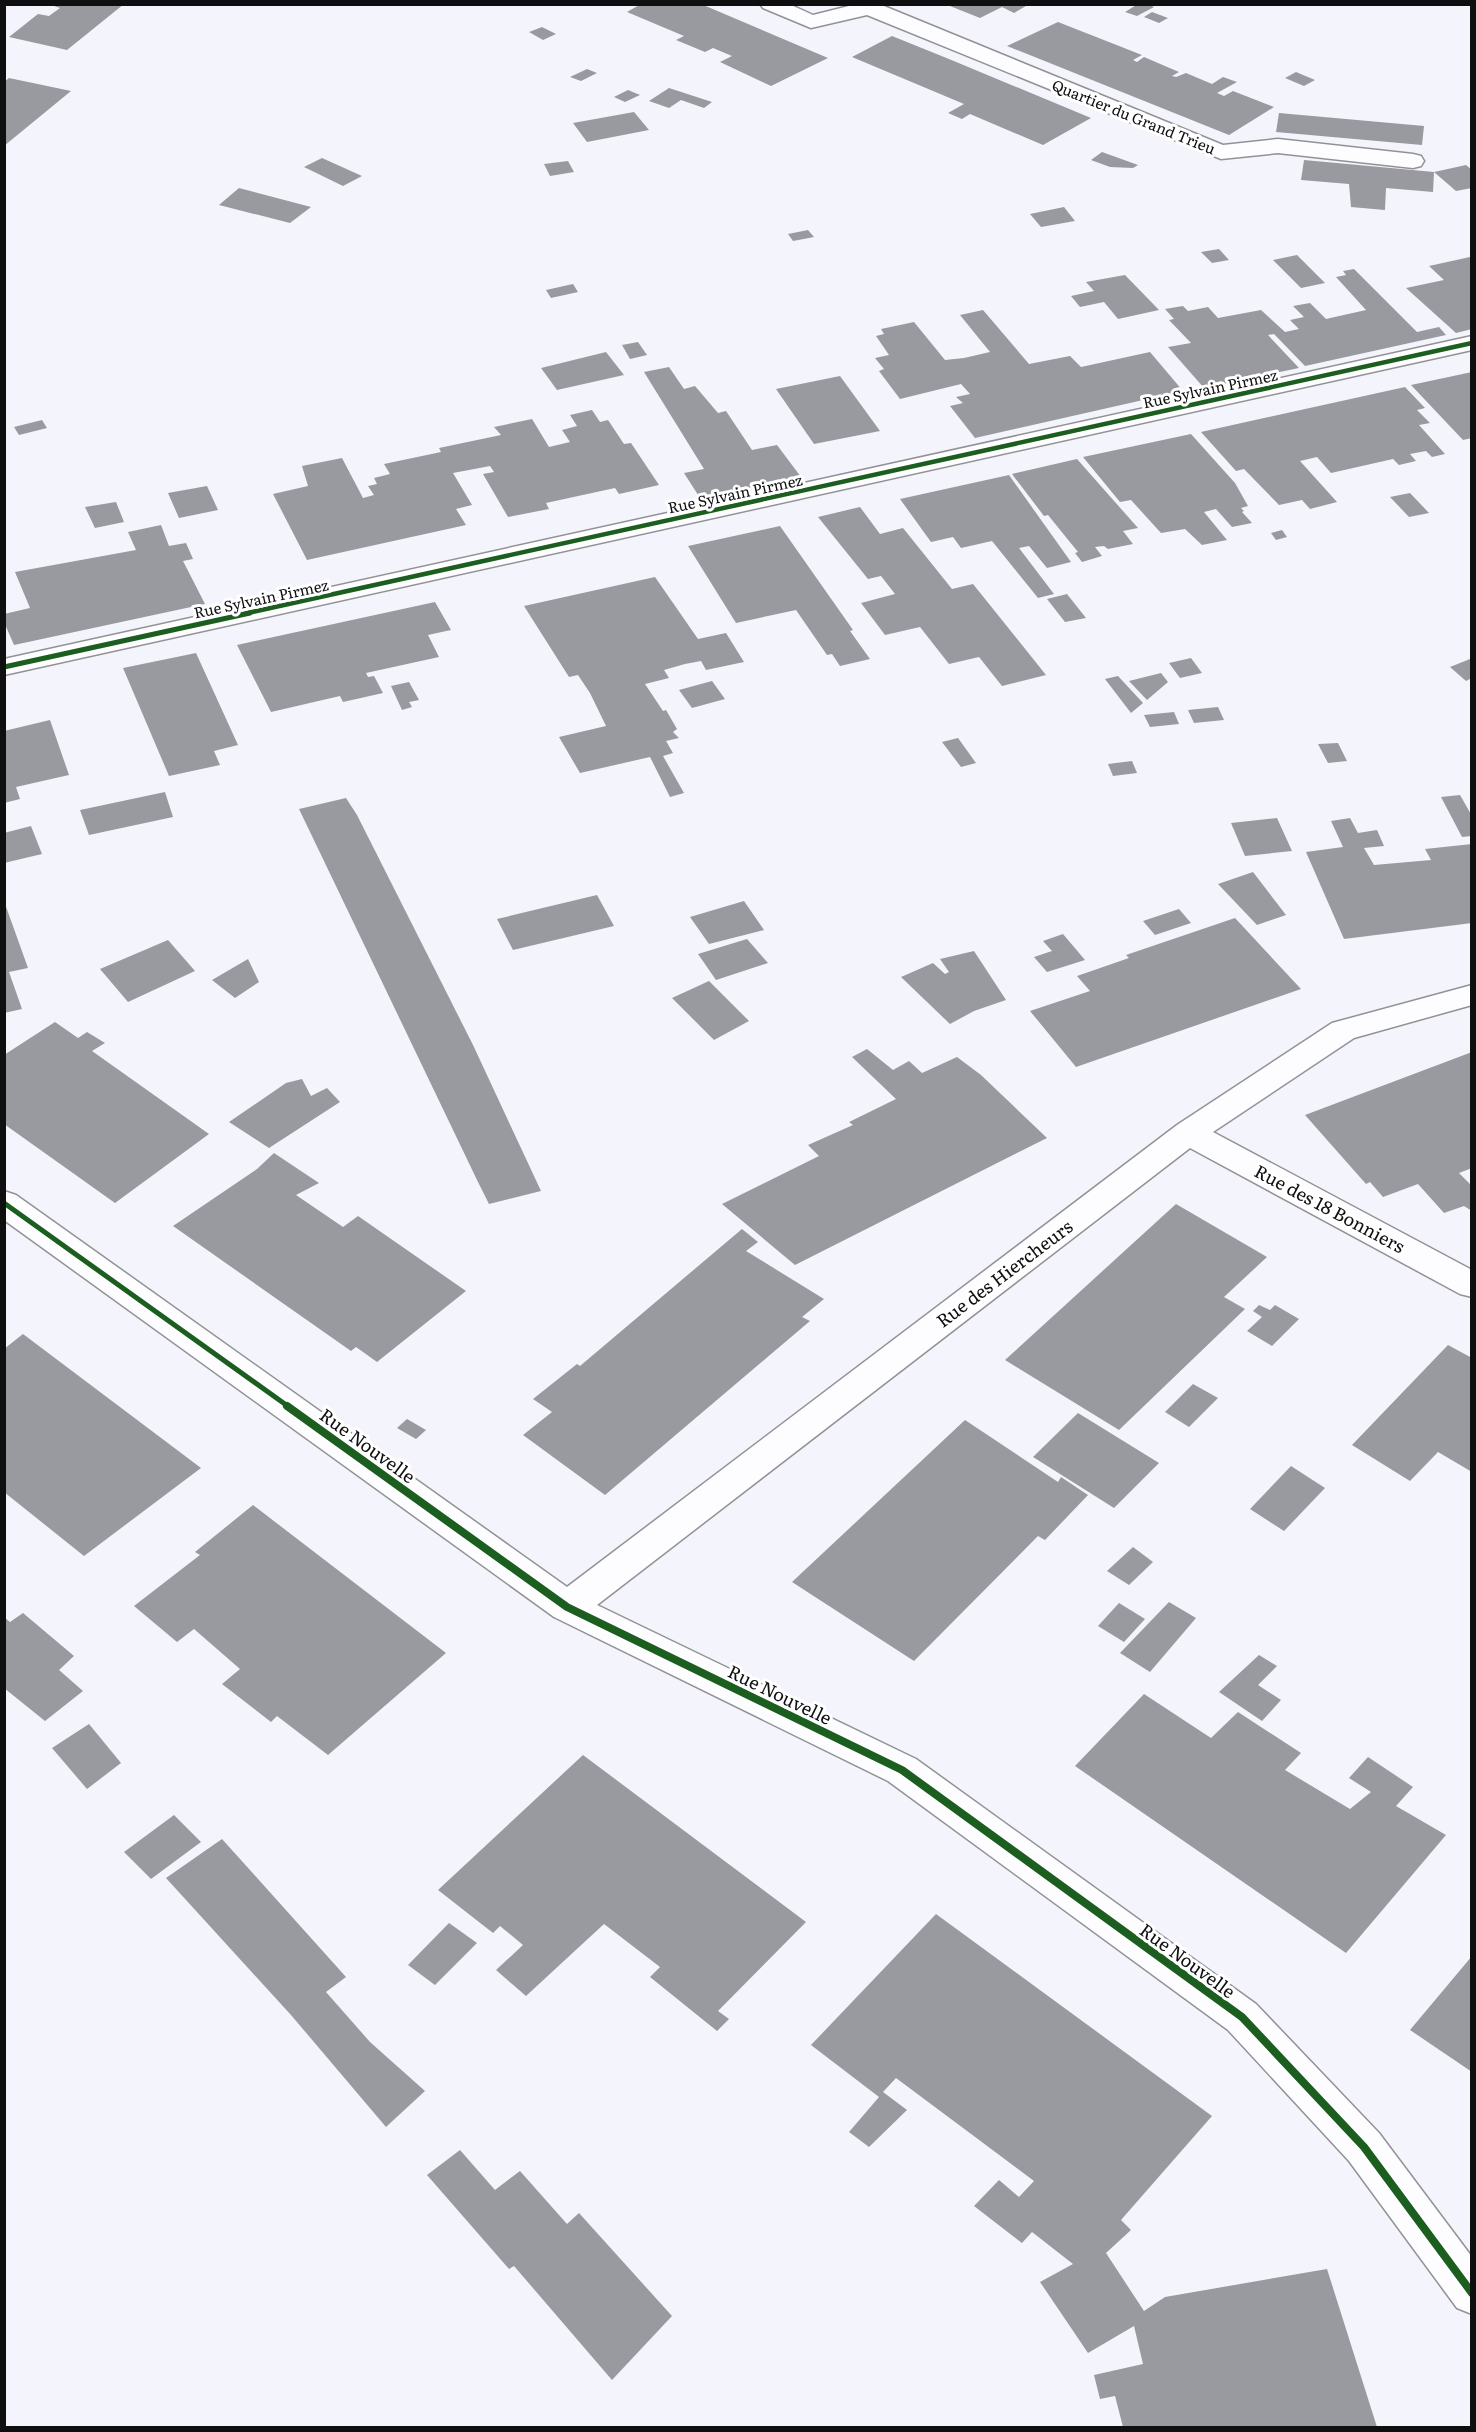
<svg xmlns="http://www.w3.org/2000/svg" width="1476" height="2432" font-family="Literata,serif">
  <rect width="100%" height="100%" fill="#f4f4fc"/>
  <g fill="#999a9f">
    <polygon points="48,4 124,4 67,50 9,37 38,14 49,16 60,8"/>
    <polygon points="641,4 701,4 828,58 771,86 720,62 732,56 713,48 705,52 676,40 684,36 627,12"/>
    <polygon points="945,4 1021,4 1026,6 1014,13 1002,7 980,18"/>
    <polygon points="1138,4 1148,4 1154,7 1137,16 1125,12"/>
    <polygon points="1152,12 1168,18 1159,23 1144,17"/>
    <polygon points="1058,22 1142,55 1133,60 1137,62 1144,57 1179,72 1172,76 1176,77 1186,73 1212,84 1223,77 1237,82 1217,93 1224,96 1233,91 1274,107 1229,135 1007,46"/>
    <polygon points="542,27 556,34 543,40 529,32"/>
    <polygon points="892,36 949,59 1091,118 1043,145 970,114 962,119 948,113 964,104 852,57"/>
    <polygon points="587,69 597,73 581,81 570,77"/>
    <polygon points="1296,72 1315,80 1304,86 1285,78"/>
    <polygon points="9,78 71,91 4,146 4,82"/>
    <polygon points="669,88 712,102 704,108 681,100 669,108 649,101"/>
    <polygon points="628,90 640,95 625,102 614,97"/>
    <polygon points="634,112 649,130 587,142 573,123"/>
    <polygon points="1279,113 1424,126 1422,145 1276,132"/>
    <polygon points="1102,152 1138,165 1133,168 1110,167 1091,160"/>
    <polygon points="322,158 362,176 343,186 304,167"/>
    <polygon points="1304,160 1434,172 1433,192 1386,188 1385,210 1351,207 1349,184 1301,180"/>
    <polygon points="568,161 574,172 550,176 544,164"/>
    <polygon points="1466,165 1472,170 1472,188 1456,191 1434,172"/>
    <polygon points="239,188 311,207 290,223 219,205"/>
    <polygon points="1064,207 1075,221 1041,227 1030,214"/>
    <polygon points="808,230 814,237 793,241 788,234"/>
    <polygon points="1219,249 1229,260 1212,263 1201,252"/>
    <polygon points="1297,255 1325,283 1301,288 1273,260"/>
    <polygon points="1470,257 1472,329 1456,333 1406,288 1444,280 1429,266"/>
    <polygon points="1354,269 1417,332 1439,327 1446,335 1305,366 1274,334 1268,335 1299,368 1204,388 1168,347 1191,343 1169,320 1174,319 1165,309 1183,306 1188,311 1208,307 1218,318 1261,310 1285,332 1299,329 1290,320 1304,317 1293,306 1310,303 1326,319 1366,310 1336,277 1346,275 1343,271"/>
    <polygon points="1125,275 1159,310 1118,319 1104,302 1080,307 1071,296 1094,291 1086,282"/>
    <polygon points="573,284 578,292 551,298 546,290"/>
    <polygon points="983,310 1029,364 1070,356 1081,367 1150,352 1183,391 975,438 950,406 963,403 956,397 970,394 961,384 900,399 879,371 884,369 875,358 889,355 876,336 884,334 881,329 914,322 945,360 964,358 990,352 960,315"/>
    <polygon points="638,342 647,355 630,359 622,345"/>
    <polygon points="606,352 624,375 557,390 541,368"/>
    <polygon points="669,367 684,389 695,386 718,413 726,411 752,450 777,445 801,477 700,498 684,473 704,469 644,372"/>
    <polygon points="1472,372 1472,438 1463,440 1411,385"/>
    <polygon points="840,376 880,431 814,444 776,389"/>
    <polygon points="1405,387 1425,408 1417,410 1430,423 1419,425 1445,454 1432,457 1426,451 1410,454 1416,461 1399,465 1393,459 1331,473 1317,457 1300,461 1337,502 1310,509 1302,500 1279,505 1244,469 1236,471 1201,432"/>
    <polygon points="592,410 600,422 608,420 624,444 631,443 659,485 619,494 615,488 546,503 549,509 508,517 483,474 494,472 490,466 453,473 472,505 456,509 466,525 307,560 273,494 308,486 302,466 342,458 363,498 374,495 368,486 377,484 374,478 390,474 384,464 441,452 439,448 501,435 494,427 532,419 549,447 570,442 562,430 577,426 570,415"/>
    <polygon points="42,420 47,428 19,435 14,427"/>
    <polygon points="1191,434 1235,483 1248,506 1241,508 1244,511 1242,512 1252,523 1232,527 1216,509 1204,512 1227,540 1202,545 1185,529 1161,533 1131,500 1120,502 1083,457"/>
    <polygon points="1077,459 1138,528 1123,531 1133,544 1108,549 1104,546 1095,547 1102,556 1082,562 1075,553 1078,552 1048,515 1044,516 1012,474"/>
    <polygon points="1009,475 1071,562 1047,568 1029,546 1019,548 1054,594 1038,598 992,541 961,548 953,537 931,542 900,499"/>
    <polygon points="207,486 218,510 179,518 168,493"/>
    <polygon points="1410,493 1429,513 1409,517 1390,497"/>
    <polygon points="116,502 124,522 95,528 85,507"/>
    <polygon points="860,507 880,534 903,528 952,589 973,584 1046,675 1002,686 979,657 949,664 920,627 885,635 861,603 895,594 881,576 868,579 818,517"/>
    <polygon points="161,525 169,546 186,543 193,559 183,561 205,604 14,645 4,622 4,614 30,608 15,572 136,550 128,532"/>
    <polygon points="780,526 853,630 850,631 870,659 840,666 832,654 827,655 796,610 736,623 688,546"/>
    <polygon points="1282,530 1287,537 1276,540 1271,533"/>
    <polygon points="655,577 698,639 726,633 744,662 706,670 701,661 685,664 664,670 669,678 645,684 663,711 666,710 677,729 673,732 679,738 666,741 673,753 663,756 684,793 670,797 650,757 580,773 559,737 606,726 590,693 578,675 569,677 524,606"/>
    <polygon points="1067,594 1086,618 1065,622 1047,599"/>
    <polygon points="435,602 451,630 428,635 439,657 366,673 368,677 374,676 383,693 343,702 340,696 271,712 237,645"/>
    <polygon points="196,653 238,745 214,751 220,765 169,776 123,668"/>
    <polygon points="1191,658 1202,673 1180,678 1169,663"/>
    <polygon points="1470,659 1472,678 1466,681 1450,667"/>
    <polygon points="1161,673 1168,682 1147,700 1129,681"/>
    <polygon points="1118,676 1143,703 1131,713 1105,679"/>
    <polygon points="712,681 725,699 692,708 679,690"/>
    <polygon points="409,682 419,700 409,702 412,707 402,710 391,686"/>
    <polygon points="1218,707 1224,720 1194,723 1188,710"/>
    <polygon points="1174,712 1179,724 1150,727 1144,715"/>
    <polygon points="50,720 69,775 16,787 20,799 4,803 4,731"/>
    <polygon points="958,738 976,763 961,767 942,742"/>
    <polygon points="1338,743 1347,761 1328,763 1318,744"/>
    <polygon points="1132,761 1137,773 1113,776 1108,764"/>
    <polygon points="165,792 173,817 89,835 80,810"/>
    <polygon points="1460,795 1472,816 1472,836 1462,837 1441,797"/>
    <polygon points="346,798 357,815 473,1045 541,1191 489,1204 478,1182 299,809"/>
    <polygon points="1277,818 1292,851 1245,856 1231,823"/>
    <polygon points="1350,818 1358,833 1377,830 1384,846 1364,848 1374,865 1431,860 1425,849 1472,844 1472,923 1344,939 1306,852 1343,847 1331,821"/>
    <polygon points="31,826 42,854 4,863 4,833"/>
    <polygon points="1253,872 1286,915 1257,925 1218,884"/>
    <polygon points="597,895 614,926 513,950 497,919"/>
    <polygon points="4,901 28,968 9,972 22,1009 4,1013"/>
    <polygon points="744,901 764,930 709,944 690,917"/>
    <polygon points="1179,909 1191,923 1155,935 1143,921"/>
    <polygon points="1235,918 1301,989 1076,1067 1030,1011 1090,991 1077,976 1129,958 1126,955"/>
    <polygon points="1063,934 1085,960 1047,972 1034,957 1052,951 1043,941"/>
    <polygon points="747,939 768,963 716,980 698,954"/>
    <polygon points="168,940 195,971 128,1002 100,969"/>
    <polygon points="974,951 1006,1000 974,1011 950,1024 901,977 933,963 945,974 949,972 940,959"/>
    <polygon points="248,959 259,982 235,998 212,980"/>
    <polygon points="709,981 749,1021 714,1040 672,998"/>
    <polygon points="55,1022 78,1038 87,1032 105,1043 92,1051 209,1134 115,1203 4,1124 4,1055"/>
    <polygon points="867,1049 893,1070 909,1061 922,1073 957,1057 981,1075 1047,1138 795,1265 722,1204 819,1156 808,1145 853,1125 849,1122 896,1099 852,1057"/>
    <polygon points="1472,1052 1472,1168 1459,1173 1472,1186 1472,1211 1464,1206 1444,1213 1418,1184 1383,1197 1370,1182 1366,1184 1305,1115"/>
    <polygon points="302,1079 311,1096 327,1088 340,1102 269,1148 229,1122 286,1083"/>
    <polygon points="274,1153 319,1183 296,1195 343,1227 358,1216 466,1291 377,1362 356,1347 351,1351 173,1226 257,1169"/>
    <polygon points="1176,1204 1267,1257 1224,1297 1245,1309 1119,1430 1005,1360"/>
    <polygon points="742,1229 758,1242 746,1251 824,1299 802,1317 810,1321 605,1495 523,1435 552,1412 533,1399 577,1364 580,1366"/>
    <polygon points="1259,1305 1270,1310 1275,1305 1299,1319 1272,1346 1247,1331 1262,1317 1253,1311"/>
    <polygon points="23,1334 201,1468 84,1556 4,1492 4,1349"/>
    <polygon points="1448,1345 1472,1358 1472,1472 1438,1452 1410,1481 1352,1445"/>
    <polygon points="1193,1384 1218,1398 1189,1427 1165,1412"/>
    <polygon points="1078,1413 1159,1463 1114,1508 1033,1457"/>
    <polygon points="407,1419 426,1430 416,1439 397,1428"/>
    <polygon points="965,1420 1058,1482 1061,1477 1088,1495 1045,1540 1038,1536 914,1661 792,1582"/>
    <polygon points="1291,1466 1325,1488 1284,1531 1250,1509"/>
    <polygon points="253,1505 446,1653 328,1755 277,1716 271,1722 222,1684 240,1669 194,1629 177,1642 134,1606 200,1555 195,1552"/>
    <polygon points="1133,1547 1153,1562 1129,1585 1107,1571"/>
    <polygon points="1169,1602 1196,1618 1150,1672 1120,1653"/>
    <polygon points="1119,1603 1145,1619 1124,1642 1098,1626"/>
    <polygon points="23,1613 74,1656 59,1670 83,1691 45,1721 4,1688 4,1617 10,1622"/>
    <polygon points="1259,1655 1277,1666 1258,1685 1281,1700 1262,1721 1219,1692"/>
    <polygon points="1144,1694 1211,1738 1238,1712 1301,1753 1285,1770 1350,1809 1371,1792 1349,1778 1368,1757 1413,1787 1396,1806 1446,1835 1346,1953 1075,1766"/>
    <polygon points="89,1724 121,1763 87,1789 52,1748"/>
    <polygon points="583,1755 806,1922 718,2011 729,2019 717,2031 650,1977 660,1967 604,1924 526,1996 496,1970 523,1945 500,1926 493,1933 438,1890"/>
    <polygon points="174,1815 201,1842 151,1879 124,1852"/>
    <polygon points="222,1839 346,1977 326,1992 370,2042 425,2091 386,2127 291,2015 166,1878"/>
    <polygon points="936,1914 1212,2116 1121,2220 1131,2230 1106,2253 1144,2311 1165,2297 1327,2269 1377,2427 1123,2427 1115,2396 1100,2399 1094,2375 1143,2364 1134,2326 1088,2353 1040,2282 1073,2264 1032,2232 1022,2243 974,2206 999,2180 1019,2197 1034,2181 896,2078 883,2092 907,2110 869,2147 849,2132 879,2097 811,2045"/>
    <polygon points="449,1923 477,1943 435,1985 408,1965"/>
    <polygon points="1472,1956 1472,2072 1410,2030"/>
    <polygon points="460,2150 495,2190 520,2171 567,2224 579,2213 672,2316 612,2380 514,2266 509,2269 427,2175"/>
  </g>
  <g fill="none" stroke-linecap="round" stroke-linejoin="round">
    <defs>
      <g id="street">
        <polygon points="760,4 789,4 813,15 857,4 879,4 1223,145 1278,139 1413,154 1421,156 1424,161 1421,166 1413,168 1278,153 1221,159 867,15 811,28 763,8"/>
        <polygon points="1472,336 1472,350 4,675 4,659"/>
        <polygon points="1472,985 1472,1005 1354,1038 1213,1132 1472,1270 1472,1297 1460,1294 1190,1148 597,1605 916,1759 1256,2004 1379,2133 1472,2257 1472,2314 1457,2308 1349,2161 1228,2030 888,1781 554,1617 4,1220 4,1191 16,1195 567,1587 1177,1125 1332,1023"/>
      </g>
    </defs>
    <use href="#street" stroke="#929296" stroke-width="3"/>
    <use href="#street" fill="#fdfdff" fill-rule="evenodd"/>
    <defs>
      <polyline id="cycleway-far2" points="243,614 1472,343"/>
      <g id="cycleway-far1">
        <polyline points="4,667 250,613"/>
        <polyline points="4,1203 289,1407"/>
      </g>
      <polyline id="cycleway" points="287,1406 567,1607 902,1770 1242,2017 1364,2147 1472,2293"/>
    </defs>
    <use href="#cycleway-far2" stroke="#fff" stroke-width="8"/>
    <use href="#cycleway-far1" stroke="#fff" stroke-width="9"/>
    <use href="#cycleway" stroke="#fff" stroke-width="11"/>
    <use href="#cycleway-far2" stroke="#1b5e20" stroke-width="4.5"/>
    <use href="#cycleway-far1" stroke="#1b5e20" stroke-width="5"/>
    <use href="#cycleway" stroke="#1b5e20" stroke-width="8"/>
  </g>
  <g text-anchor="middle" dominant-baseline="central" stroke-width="6" stroke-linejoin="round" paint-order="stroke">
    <g font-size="15" fill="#0f0f0f" stroke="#fff">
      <text transform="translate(1134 116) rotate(22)">Quartier du Grand Trieu</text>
      <text transform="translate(1210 388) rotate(-12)">Rue Sylvain Pirmez</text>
      <text transform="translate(735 493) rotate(-12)">Rue Sylvain Pirmez</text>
      <text transform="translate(261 598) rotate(-12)">Rue Sylvain Pirmez</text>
    </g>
    <g font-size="18" fill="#0f0f0f" stroke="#fff">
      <text transform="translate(1330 1208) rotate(28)">Rue des 18 Bonniers</text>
      <text transform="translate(1004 1273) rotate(-37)">Rue des Hiercheurs</text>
      <text transform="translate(368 1445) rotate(36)">Rue Nouvelle</text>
      <text transform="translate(780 1694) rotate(26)">Rue Nouvelle</text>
      <text transform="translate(1188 1960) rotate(36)">Rue Nouvelle</text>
    </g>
  </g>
  <rect width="1476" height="2432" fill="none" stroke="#0f0f0f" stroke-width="12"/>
</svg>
